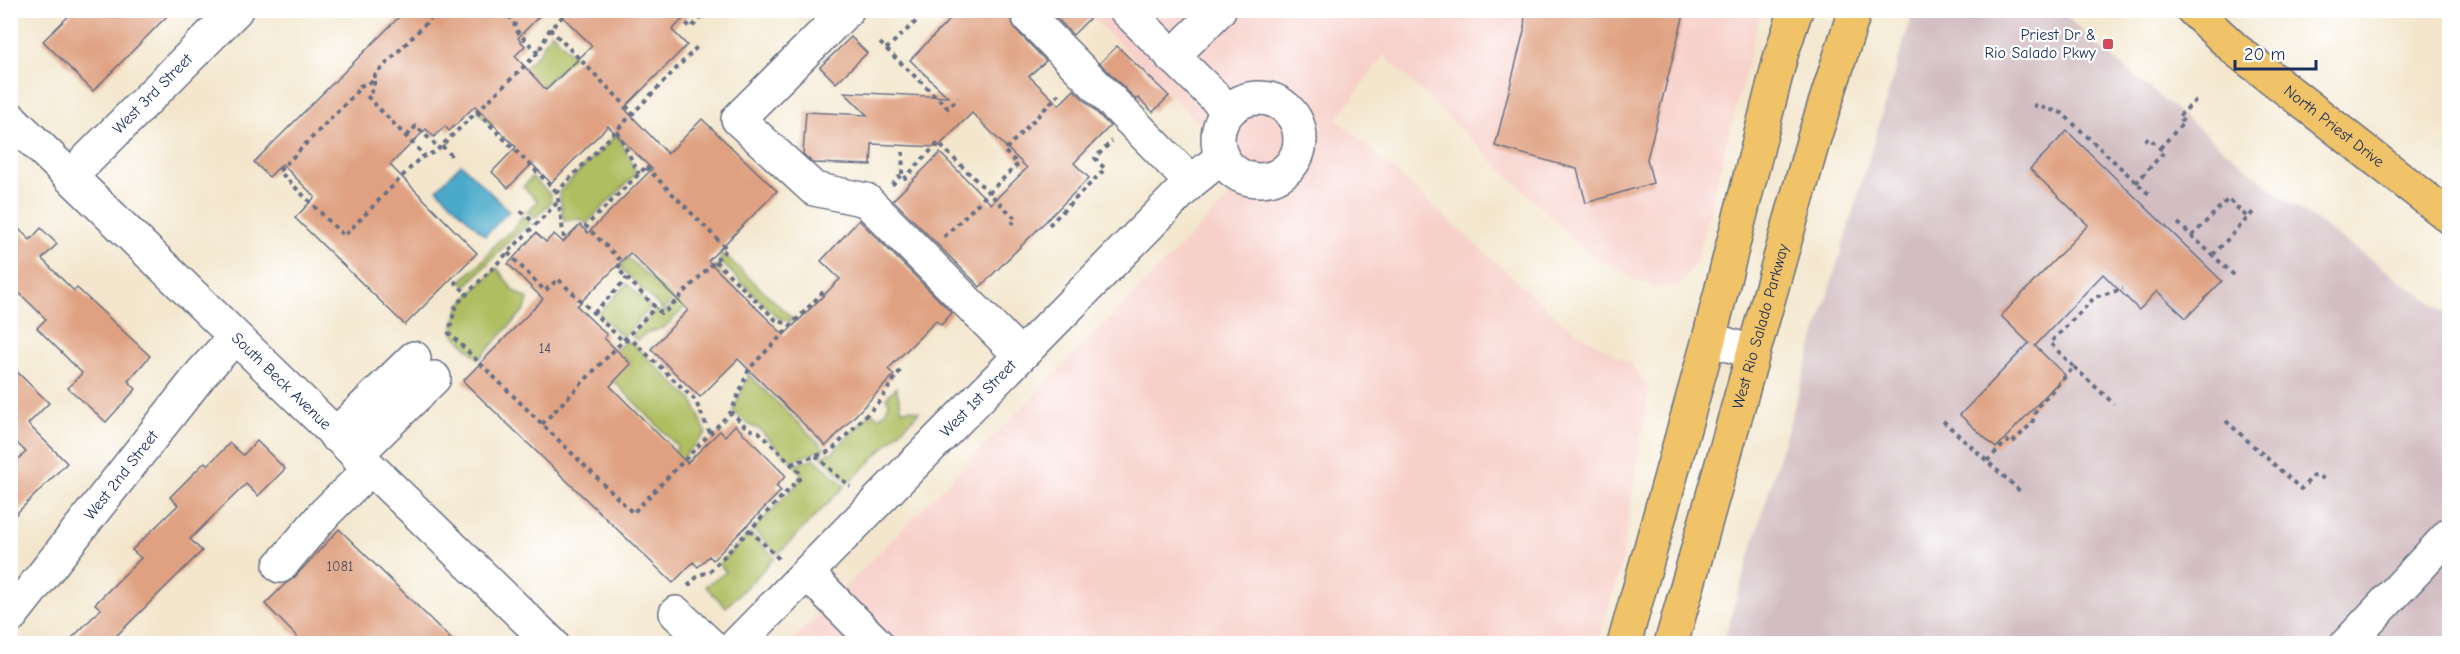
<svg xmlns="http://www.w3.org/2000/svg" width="2460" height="654" font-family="'Comic Neue',sans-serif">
  <rect width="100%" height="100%" fill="#fff"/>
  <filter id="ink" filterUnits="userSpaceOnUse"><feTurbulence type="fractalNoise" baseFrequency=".0167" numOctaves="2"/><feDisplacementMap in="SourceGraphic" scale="12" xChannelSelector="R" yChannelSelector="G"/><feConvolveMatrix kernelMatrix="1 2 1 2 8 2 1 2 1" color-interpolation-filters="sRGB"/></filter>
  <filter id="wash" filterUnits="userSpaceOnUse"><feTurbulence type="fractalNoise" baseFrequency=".008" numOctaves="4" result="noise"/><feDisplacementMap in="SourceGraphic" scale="24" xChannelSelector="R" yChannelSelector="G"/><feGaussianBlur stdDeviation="1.35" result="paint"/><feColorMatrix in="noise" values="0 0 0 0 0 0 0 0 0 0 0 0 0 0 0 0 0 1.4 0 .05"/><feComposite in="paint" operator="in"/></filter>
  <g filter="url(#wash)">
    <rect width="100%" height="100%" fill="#f3e6cc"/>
    <polygon fill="#f7d0ca" points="1086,11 1761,11 1697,259 1681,284 1661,288 1639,281 1589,254 1384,55 1337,119 1562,322 1630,364 1649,388 1621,569 1597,643 789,644 1251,175"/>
    <polygon fill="#d2bec2" points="1913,11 2061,11 2096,45 2289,202 2449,315 2449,643 1723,644"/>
    <g fill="#afbe60" stroke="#65765f" stroke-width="1.5">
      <polygon points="551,32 574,56 520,108 497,119 491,125 478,112 539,53"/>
      <polygon points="617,134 637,173 586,224 580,219 564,221 559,192"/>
      <polygon points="532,177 550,194 551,202 535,218 527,212 538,201 523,187"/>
      <polygon points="523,216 530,223 507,243 466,286 460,282 484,259 497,242 512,230"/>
      <polygon points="724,254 794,320 791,322 777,317 721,262 720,258"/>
      <polygon points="627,257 674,299 663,310 621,268"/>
      <polygon points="711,266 718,266 722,270 665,327 647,333 637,340 631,335 654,312 666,312"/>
      <polygon points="497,268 513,290 528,299 525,309 479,359 452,332 460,305"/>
      <polygon points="627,284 651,307 623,337 598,314"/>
      <polygon points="631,342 693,401 706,433 659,482 654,473 676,450 677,446 612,379 631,364 616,350 623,343"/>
      <polygon points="749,375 825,449 791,461 759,429 749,425 733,411"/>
      <polygon points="896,387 902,410 911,409 919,412 849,483 821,456 833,452 872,412 879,418 886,411 889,402 886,398"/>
      <polygon points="814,458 845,486 778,554 753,530 799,482 801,473 795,465"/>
      <polygon points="750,533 775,558 726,607 705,586 726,572 719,564"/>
    </g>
    <polygon fill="#4baaca" stroke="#336c94" stroke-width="1.5" points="461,164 509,211 485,236 437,189"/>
    <g id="blocks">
      <g fill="#dfa181">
        <polygon points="75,10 173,10 93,91 43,41"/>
        <polygon points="406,10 545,10 518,38 525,46 515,56 546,90 592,46 556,10 692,10 672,30 687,45 624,108 668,154 702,119 777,191 708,261 784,335 840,279 821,261 859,220 952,313 941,325 936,321 888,369 894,375 826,446 738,359 700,397 678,376 651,349 688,310 630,253 577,306 607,335 604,338 631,364 610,386 687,463 720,431 725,436 735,425 786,476 776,486 781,491 713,560 709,556 698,567 693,562 673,583 463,381 543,299 508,264 536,233 546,242 554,234 563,242 580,225 588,233 652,169 608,126 551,183 532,164 508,188 492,172 516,147 475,106 449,131 445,126 434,137 426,129 390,165 477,253 405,325 295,218 315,197 282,164 269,177 254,162"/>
        <polygon points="959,10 1010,10 1010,18 1016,30 1046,61 1029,76 1059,105 1074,90 1110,126 1074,163 1089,178 980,287 893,200 940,153 991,204 1027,168 972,113 938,147 872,144 871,165 813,163 803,154 806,112 867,115 844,92 948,97 910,60"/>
        <polygon points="1049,10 1098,10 1073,35"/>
        <polygon points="1525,10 1685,10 1647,159 1653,183 1586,203 1577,169 1495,146 1524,31"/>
        <polygon points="851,37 867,53 836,83 820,67"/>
        <polygon points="1117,46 1169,96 1153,112 1138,98 1136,100 1100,63"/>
        <polygon points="2067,131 2222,281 2186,318 2157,291 2139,310 2103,274 2035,346 2065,375 1996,448 1960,415 2029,343 2001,316 2088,225 2030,169"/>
        <polygon points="10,220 30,240 41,228 57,244 42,259 74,291 77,288 150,356 128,381 136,389 106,422 68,388 82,373 37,328 46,319 10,284"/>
        <polygon points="10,365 49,403 28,424 67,463 10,520 10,467 26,452 13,439 10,442"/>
        <polygon points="257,441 285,469 258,496 246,484 190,539 202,551 108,644 66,644 101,609 95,604 141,558 132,550 178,505 170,497 205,462 208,465 230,443 243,455"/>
        <polygon points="339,529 456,644 304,644 265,604 285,584 294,578"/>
      </g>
    </g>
  </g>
  <g filter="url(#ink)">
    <use href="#blocks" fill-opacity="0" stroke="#676f84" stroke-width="1.5"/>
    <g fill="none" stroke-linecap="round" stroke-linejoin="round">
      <defs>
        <g id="minor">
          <polyline points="847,10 738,119 814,189 866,200 1020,355"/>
          <polyline points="1029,10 1029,17 1191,182"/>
          <polyline points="1126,10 1229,111"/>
          <polyline points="1172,57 1219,10"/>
          <circle cx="1259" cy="139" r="41"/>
          <path id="s1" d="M 10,118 L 552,644"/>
          <path id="s2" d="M 70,177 L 236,10"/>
          <polyline points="1709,339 1752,352"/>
          <polyline points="335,435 414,358"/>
          <polyline points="356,455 434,378"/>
          <polyline points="280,566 325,513 370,469"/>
          <polyline points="807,573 877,644"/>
          <polyline points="676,613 709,644"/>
          <path id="s3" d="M 10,617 L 202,373 L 235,337"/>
          <path id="s4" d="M 737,644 L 1191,182 L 1222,157"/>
          <polyline points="2347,644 2450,534"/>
        </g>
        <g id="major">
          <path id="s5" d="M 2193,10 L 2236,50 L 2450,217"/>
          <polyline points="1624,644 1709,339 1781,55 1796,10"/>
          <path id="s6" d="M 1671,644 L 1814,138 L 1855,10"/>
        </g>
      </defs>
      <use href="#minor" stroke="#676f84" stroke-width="36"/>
      <use href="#major" stroke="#676f84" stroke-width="36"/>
      <g stroke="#676f84" stroke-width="4" stroke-dasharray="4.5 4.5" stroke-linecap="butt">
        <polyline points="439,10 375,75 374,81 360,86 354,95 279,171 344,236 420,158 435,152 538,53 550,29 569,10"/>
        <polyline points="502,10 515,22 514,28 538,53"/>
        <polyline points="674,10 691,28 708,10"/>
        <polyline points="550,29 634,114"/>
        <polyline points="880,43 948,108 958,98"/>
        <polyline points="886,49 922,16 917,10"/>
        <polyline points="374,81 374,89 367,96 425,156"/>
        <polyline points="2033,105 2062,113 2151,196"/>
        <polyline points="477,112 557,192"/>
        <polyline points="617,131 639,174"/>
        <polyline points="407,136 416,126 439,148"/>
        <polyline points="442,146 452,156"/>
        <polyline points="2160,148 2184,122 2178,117 2196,100"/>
        <polygon points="646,167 727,249 666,311 661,313 618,269 621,261 586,226"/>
        <polyline points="902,174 903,152"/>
        <polyline points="2136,183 2164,152 2149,138 2142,143"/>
        <polyline points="892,185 902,174 905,178 938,143 1016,219 1012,224"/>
        <polyline points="557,203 456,305 449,333 633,513 731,412 749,369 823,292"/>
        <polyline points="521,211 537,225"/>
        <polyline points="2178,223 2235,276"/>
        <polyline points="1049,225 1105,169 1095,158 1112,141"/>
        <polyline points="2192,236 2228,199 2248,218"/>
        <polyline points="944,237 1018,164 1004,151 1062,91"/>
        <polyline points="564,238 557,192 698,46"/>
        <polyline points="508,253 545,291 558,279 623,341 632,340 695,400 710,433"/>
        <polyline points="2213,255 2256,209"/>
        <polyline points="715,261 776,320 791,325"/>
        <polyline points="454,281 467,294"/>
        <polyline points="594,313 627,278"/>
        <polyline points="2074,367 2114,404"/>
        <polyline points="1943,421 2021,492"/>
        <polyline points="2226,421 2301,489 2313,476 2320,476 2327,482"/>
        <polyline points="542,424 656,307"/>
        <polyline points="816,456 850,487"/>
        <polyline points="1987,461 2007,441 2011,444 2032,423 2037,407 2074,367 2050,343 2095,297 2123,289"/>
        <polyline points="791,464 831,451 880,401 901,369"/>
        <polyline points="750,530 779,559"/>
        <polyline points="688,586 699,575 709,572 800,478 799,472 759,432 748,429 731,412"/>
      </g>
      <use href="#minor" stroke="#fff" stroke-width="33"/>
      <use href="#major" stroke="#f0c369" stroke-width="33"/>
    </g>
  </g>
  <rect fill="#d1495b" stroke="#fff" stroke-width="2" x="2102" y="38" width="12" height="12" rx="3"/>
  <g text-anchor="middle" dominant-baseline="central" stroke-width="4.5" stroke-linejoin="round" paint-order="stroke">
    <g font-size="14" fill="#4c4c67">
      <text x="545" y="348">14</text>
      <text x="340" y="566">1081</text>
    </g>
    <g font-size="16" fill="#1b2f5e" stroke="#fff" text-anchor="end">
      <text x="2096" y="35">Priest Dr &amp;<tspan x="2096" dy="18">Rio Salado Pkwy</tspan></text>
    </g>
    <g font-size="16" fill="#1b2f5e" stroke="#fff">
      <text stroke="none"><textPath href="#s2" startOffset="117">West 3rd Street</textPath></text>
      <text stroke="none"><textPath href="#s5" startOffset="183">North Priest Drive</textPath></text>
      <text stroke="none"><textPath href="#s6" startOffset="330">West Rio Salado Parkway</textPath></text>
      <text stroke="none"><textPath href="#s1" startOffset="378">South Beck Avenue</textPath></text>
      <text stroke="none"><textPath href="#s4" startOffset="344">West 1st Street</textPath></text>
      <text stroke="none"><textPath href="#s3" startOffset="180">West 2nd Street</textPath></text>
    </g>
  </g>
  <rect width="2460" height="654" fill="none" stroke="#fff" stroke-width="36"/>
  <path d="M2235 60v9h81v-9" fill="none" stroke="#1b2f5e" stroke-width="3"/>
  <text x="2244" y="60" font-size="18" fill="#1b2f5e" stroke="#ffffff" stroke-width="4.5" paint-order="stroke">20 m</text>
</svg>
